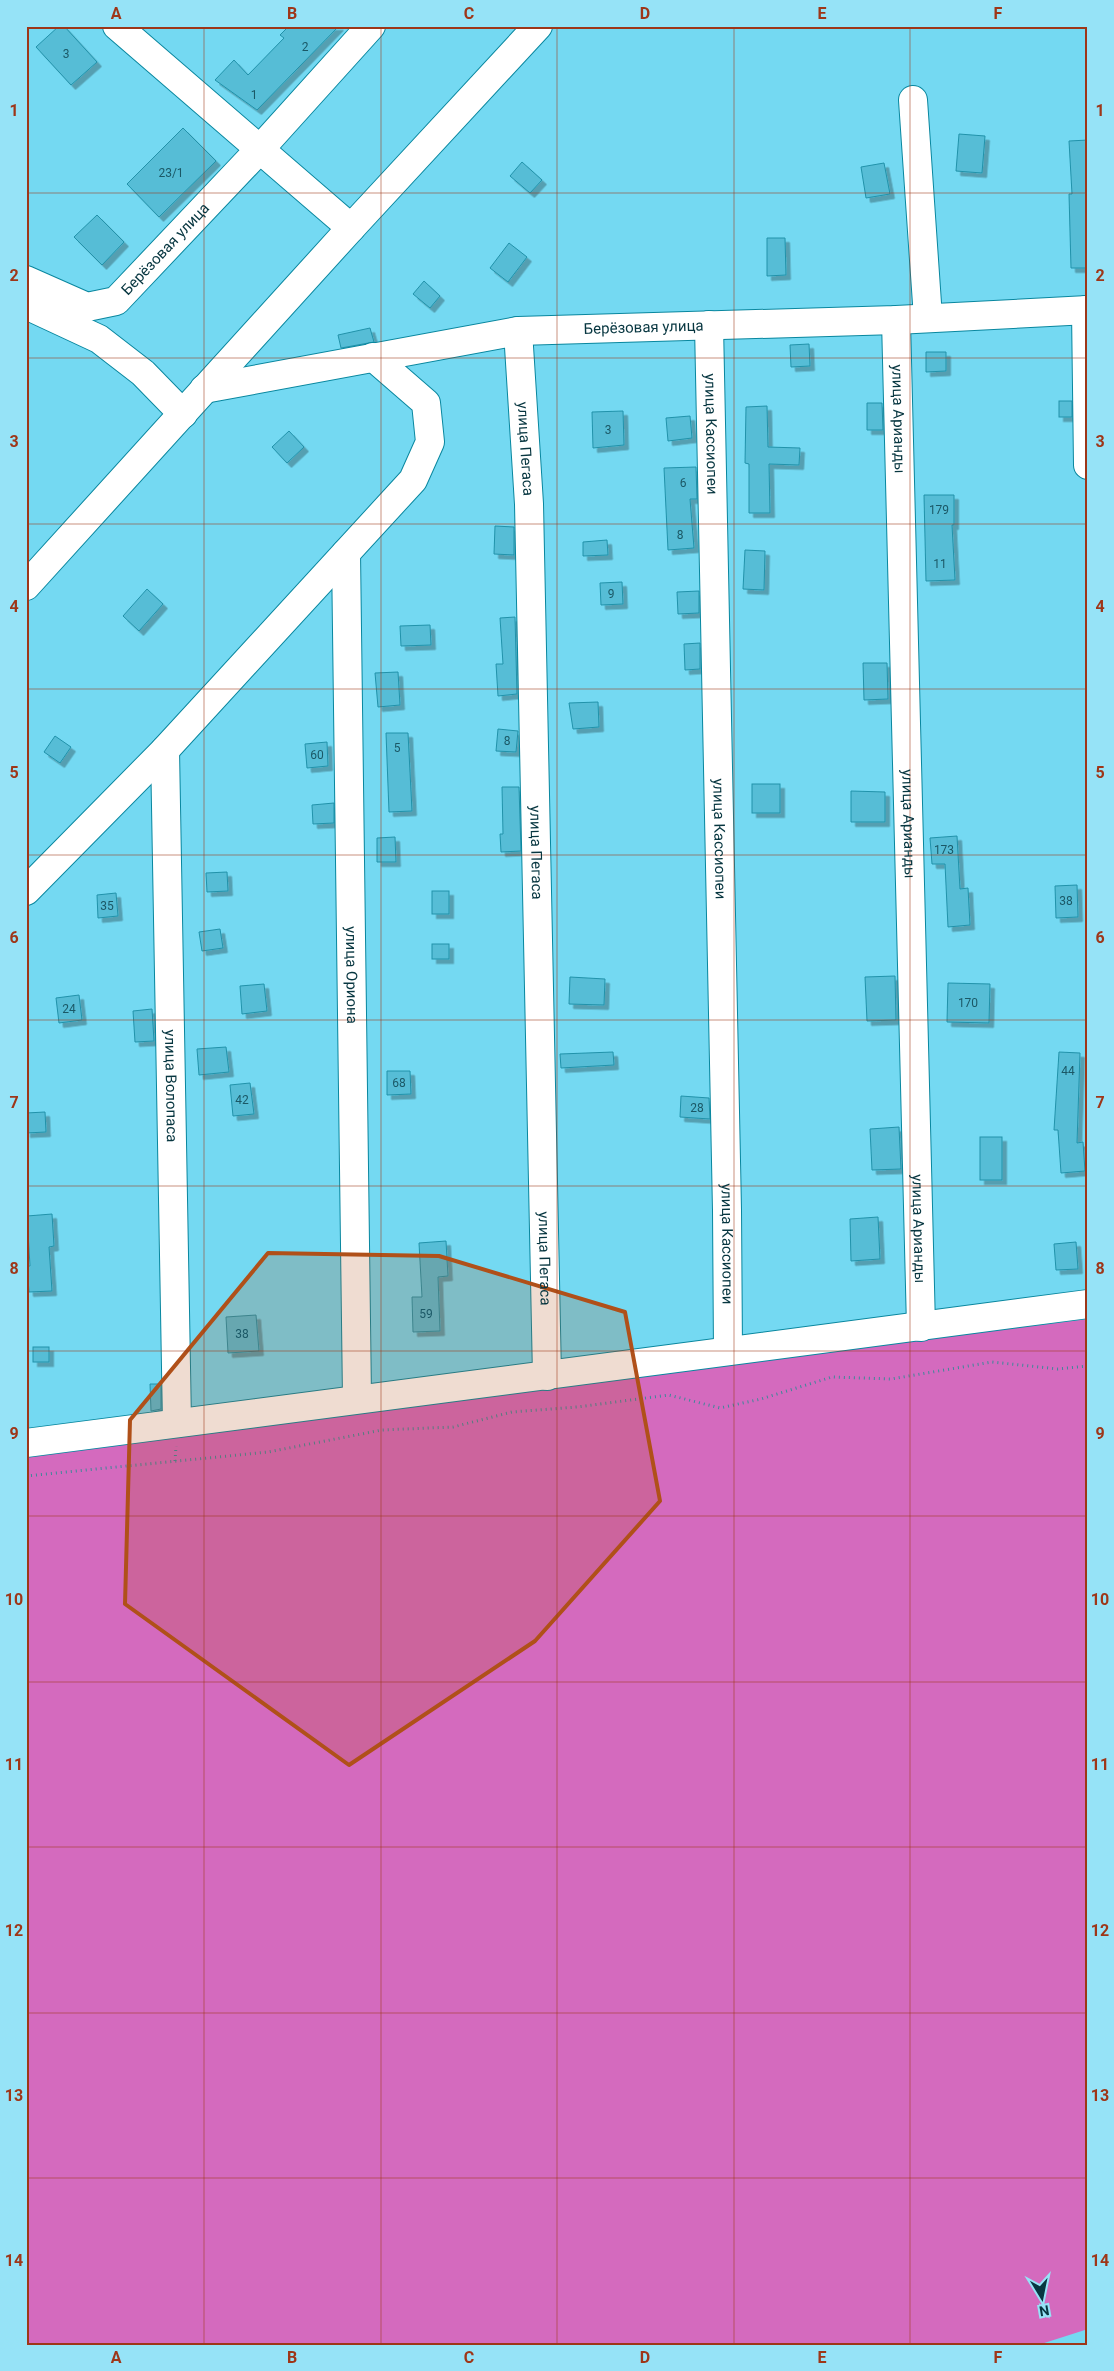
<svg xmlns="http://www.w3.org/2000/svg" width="1114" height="2371" font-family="Roboto,sans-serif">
  <defs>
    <filter id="shadow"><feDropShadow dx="4.5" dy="4.5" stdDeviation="0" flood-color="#0004"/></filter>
  </defs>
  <rect width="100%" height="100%" fill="#74d9f2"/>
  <polygon fill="#d46abe" points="1088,1319 1088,2329 1038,2345 26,2345 26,1451"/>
  <g fill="#56bdd6" stroke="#2192aa" filter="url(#shadow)">
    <polygon points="59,26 64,26 97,62 71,85 36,47"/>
    <polygon points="289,26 339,26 257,110 215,80 234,60 248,75 284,38 280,35"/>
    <polygon points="183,128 216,161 159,217 127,184"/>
    <polygon points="959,134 985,136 982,173 956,171"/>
    <polygon points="1088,140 1088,268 1071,268 1069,194 1072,194 1069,141"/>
    <polygon points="522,162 542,180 530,193 510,176"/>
    <polygon points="884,163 890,194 866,198 861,167"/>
    <polygon points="97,215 124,242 102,265 74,237"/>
    <polygon points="767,238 785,238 786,275 767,276"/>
    <polygon points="509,243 527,257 508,282 490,268"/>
    <polygon points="424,281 440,296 430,308 413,294"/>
    <polygon points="370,328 374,342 341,348 338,335"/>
    <polygon points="809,344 810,366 791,367 790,345"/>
    <polygon points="926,352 946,352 946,371 926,372"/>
    <rect x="1059" y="401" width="13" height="16"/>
    <polygon points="867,403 882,403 883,430 867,430"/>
    <polygon points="767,406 768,447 800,448 799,465 769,464 770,513 749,513 749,464 745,463 746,407"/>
    <polygon points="623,411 624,445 593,448 592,412"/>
    <polygon points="690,416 692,438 668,441 666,418"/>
    <polygon points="289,431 304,447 287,463 272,447"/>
    <polygon points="696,467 697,499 690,499 694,548 668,550 664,468"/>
    <polygon points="924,495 954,495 954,525 952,525 955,580 926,581"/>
    <polygon points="495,526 514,527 514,555 494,554"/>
    <polygon points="607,540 608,555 583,556 583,542"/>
    <polygon points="745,550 765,551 764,590 743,589"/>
    <polygon points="622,582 623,604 601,605 600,583"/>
    <polygon points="147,589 163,604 139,631 123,616"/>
    <polygon points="699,591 699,613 678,614 677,592"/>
    <polygon points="515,617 517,694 498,696 496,664 503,664 500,618"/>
    <polygon points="430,625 431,645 401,646 400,626"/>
    <polygon points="700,643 700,669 685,670 684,644"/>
    <polygon points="863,663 887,663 888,699 864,700"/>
    <polygon points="398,672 400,705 378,707 375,673"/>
    <polygon points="598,702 599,727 573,729 569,703"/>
    <polygon points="498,729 518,731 516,752 496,751"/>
    <polygon points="386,733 408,733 412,811 389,812"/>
    <polygon points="55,736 71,747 60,763 44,752"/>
    <polygon points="327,742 328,766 307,768 305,744"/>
    <rect x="752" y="784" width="28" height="29"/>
    <polygon points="502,787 519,787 521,851 501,852 500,834 503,834"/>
    <polygon points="851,791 885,792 885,822 851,822"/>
    <polygon points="334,803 334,823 313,824 312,805"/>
    <polygon points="957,836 960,889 968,888 970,925 948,927 945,864 932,864 930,838"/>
    <polygon points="395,837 396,862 377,862 377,838"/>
    <polygon points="227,872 228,891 207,892 206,873"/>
    <polygon points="1077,885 1078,917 1056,918 1055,886"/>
    <rect x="432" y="891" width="17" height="23"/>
    <polygon points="116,893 118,916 98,918 97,895"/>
    <polygon points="220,929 223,948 202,951 199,932"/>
    <rect x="432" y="944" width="17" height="15"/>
    <polygon points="895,976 896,1020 867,1021 865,977"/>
    <polygon points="570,977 605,979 604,1005 569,1004"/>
    <polygon points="948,983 990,984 989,1023 947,1022"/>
    <polygon points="264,984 267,1011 242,1014 240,986"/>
    <polygon points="79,995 82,1020 59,1023 56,998"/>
    <polygon points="152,1009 154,1041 135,1042 133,1011"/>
    <polygon points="226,1047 229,1072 199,1075 197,1049"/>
    <polygon points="613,1052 614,1065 561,1068 560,1054"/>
    <polygon points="1059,1052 1080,1053 1077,1143 1083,1142 1085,1171 1061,1173 1058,1130 1054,1130"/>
    <polygon points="387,1071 410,1071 411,1094 387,1095"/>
    <polygon points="250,1083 254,1114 233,1116 230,1085"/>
    <polygon points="681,1096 709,1098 710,1119 680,1117"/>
    <polygon points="45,1112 46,1132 26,1133 26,1113"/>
    <polygon points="899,1127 901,1169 872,1170 870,1129"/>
    <rect x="980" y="1137" width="22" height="43"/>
    <polygon points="52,1214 54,1246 49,1247 52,1291 29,1292 27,1266 30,1266 27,1216"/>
    <polygon points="878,1217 880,1259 851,1261 850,1219"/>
    <polygon points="446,1241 448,1276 438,1277 440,1331 413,1332 412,1297 422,1297 419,1243"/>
    <polygon points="1076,1242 1078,1269 1056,1270 1054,1244"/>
    <polygon points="256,1315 259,1351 228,1353 226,1317"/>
    <rect x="33" y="1347" width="16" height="15"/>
    <polygon points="150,1384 161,1384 161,1409 151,1411"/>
  </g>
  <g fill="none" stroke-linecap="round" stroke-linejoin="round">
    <defs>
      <g id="minor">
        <polyline points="117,26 351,228"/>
        <polyline points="913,100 928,318"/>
        <path id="s1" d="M 26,280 L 87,307 L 116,301 L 260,149 L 371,26"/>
        <polyline points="26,305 99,339 143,373 183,414"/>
        <polyline points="1086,310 1088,465"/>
        <path id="s2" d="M 896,320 L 921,1327"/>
        <path id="s3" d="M 709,325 L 727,1210 L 728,1351"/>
        <path id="s4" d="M 518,331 L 529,504 L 547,1376"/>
        <path id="s5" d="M 204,389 L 518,331 L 896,320 L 1088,310"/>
        <path id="s6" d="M 346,553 L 357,1398"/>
        <polyline points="26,586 351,228 538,26"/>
        <path id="s7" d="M 165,750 L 177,1423"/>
        <polyline points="26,891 165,750 413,480 430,442 426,403 373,357"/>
        <path d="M 26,1443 C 380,1396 734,1352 1088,1304"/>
      </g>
    </defs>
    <use href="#minor" stroke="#09879f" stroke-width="30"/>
    <g stroke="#3e8899" stroke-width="3" stroke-dasharray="1 4" stroke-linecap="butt">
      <polyline points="175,1461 176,1446"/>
      <polyline points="26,1476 268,1452 382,1430 453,1427 512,1412 577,1407 669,1395 720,1408 761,1399 832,1377 891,1379 992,1362 1058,1369 1088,1366"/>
    </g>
    <use href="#minor" stroke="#fff" stroke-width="28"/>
  </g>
  <path fill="#b05019" fill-opacity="0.2" stroke="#b05019" stroke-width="4" stroke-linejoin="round" d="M 268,1253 L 439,1256 L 625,1312 L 660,1501 L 535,1641 L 349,1765 L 125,1604 L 130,1420 Z"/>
  <path fill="none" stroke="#9e3618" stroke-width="1" stroke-opacity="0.55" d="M 204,26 L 204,2345M 381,26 L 381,2345M 557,26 L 557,2345M 734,26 L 734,2345M 910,26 L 910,2345M 26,193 L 1088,193M 26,358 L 1088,358M 26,524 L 1088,524M 26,689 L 1088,689M 26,855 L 1088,855M 26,1020 L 1088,1020M 26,1186 L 1088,1186M 26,1351 L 1088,1351M 26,1516 L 1088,1516M 26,1682 L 1088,1682M 26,1847 L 1088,1847M 26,2013 L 1088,2013M 26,2178 L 1088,2178"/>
  <g text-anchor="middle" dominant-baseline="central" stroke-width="4" stroke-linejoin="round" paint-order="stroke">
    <g font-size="12" fill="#1b5866">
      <text x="305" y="47">2</text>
      <text x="66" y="54">3</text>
      <text x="254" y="95">1</text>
      <text x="171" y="173">23/1</text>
      <text x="608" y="430">3</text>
      <text x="683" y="483">6</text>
      <text x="939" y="510">179</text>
      <text x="680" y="535">8</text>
      <text x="940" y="564">11</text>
      <text x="611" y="594">9</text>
      <text x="507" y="741">8</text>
      <text x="397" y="748">5</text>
      <text x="317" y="755">60</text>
      <text x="944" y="850">173</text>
      <text x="1066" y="901">38</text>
      <text x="107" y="906">35</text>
      <text x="968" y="1003">170</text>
      <text x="69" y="1009">24</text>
      <text x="1068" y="1071">44</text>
      <text x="399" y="1083">68</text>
      <text x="242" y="1100">42</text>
      <text x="697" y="1108">28</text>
      <text x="426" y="1314">59</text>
      <text x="242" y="1334">38</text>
    </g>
    <g font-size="15" fill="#073640" stroke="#96e3f7">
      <text stroke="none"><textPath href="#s1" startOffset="168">Берёзовая улица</textPath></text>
      <text stroke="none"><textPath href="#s5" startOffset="445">Берёзовая улица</textPath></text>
      <text stroke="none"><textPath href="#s2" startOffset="99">улица Арианды</textPath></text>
      <text stroke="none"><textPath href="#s3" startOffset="109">улица Кассиопеи</textPath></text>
      <text stroke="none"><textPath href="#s4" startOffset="118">улица Пегаса</textPath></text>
      <text stroke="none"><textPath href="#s2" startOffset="504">улица Арианды</textPath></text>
      <text stroke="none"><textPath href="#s3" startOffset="514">улица Кассиопеи</textPath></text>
      <text stroke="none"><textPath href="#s4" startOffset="522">улица Пегаса</textPath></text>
      <text stroke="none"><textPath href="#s6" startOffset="422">улица Ориона</textPath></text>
      <text stroke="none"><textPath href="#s7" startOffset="336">улица Волопаса</textPath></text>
      <text stroke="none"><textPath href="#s2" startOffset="909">улица Арианды</textPath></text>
      <text stroke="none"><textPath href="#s3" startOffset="919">улица Кассиопеи</textPath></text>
      <text stroke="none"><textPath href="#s4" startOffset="928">улица Пегаса</textPath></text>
    </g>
  </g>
  <rect width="1114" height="2371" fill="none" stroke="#96e3f7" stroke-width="55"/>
  <g transform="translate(1042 2298) rotate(170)" stroke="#96e3f7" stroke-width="4" paint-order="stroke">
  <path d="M0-4L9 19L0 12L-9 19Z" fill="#073640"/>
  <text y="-8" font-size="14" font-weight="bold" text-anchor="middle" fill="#073640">N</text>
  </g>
  <rect x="28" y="28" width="1058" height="2316" fill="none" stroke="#9e3618" stroke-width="2"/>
  <g font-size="16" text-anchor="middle" font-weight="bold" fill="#9e3618">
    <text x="116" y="19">A</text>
    <text x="292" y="19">B</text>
    <text x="469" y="19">C</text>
    <text x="645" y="19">D</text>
    <text x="822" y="19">E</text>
    <text x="998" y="19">F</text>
    <text x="14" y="116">1</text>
    <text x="1100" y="116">1</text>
    <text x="14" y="281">2</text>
    <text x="1100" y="281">2</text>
    <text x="14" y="447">3</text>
    <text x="1100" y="447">3</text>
    <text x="14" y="612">4</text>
    <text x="1100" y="612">4</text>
    <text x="14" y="778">5</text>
    <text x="1100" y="778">5</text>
    <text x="14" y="943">6</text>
    <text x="1100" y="943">6</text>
    <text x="14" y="1108">7</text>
    <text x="1100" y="1108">7</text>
    <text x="14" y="1274">8</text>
    <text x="1100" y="1274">8</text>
    <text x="14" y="1439">9</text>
    <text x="1100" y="1439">9</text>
    <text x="14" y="1605">10</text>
    <text x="1100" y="1605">10</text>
    <text x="14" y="1770">11</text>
    <text x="1100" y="1770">11</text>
    <text x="14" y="1936">12</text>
    <text x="1100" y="1936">12</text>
    <text x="14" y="2101">13</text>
    <text x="1100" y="2101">13</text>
    <text x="14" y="2266">14</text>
    <text x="1100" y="2266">14</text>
    <text x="116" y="2363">A</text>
    <text x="292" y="2363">B</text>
    <text x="469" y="2363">C</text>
    <text x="645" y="2363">D</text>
    <text x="822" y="2363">E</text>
    <text x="998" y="2363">F</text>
  </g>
</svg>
